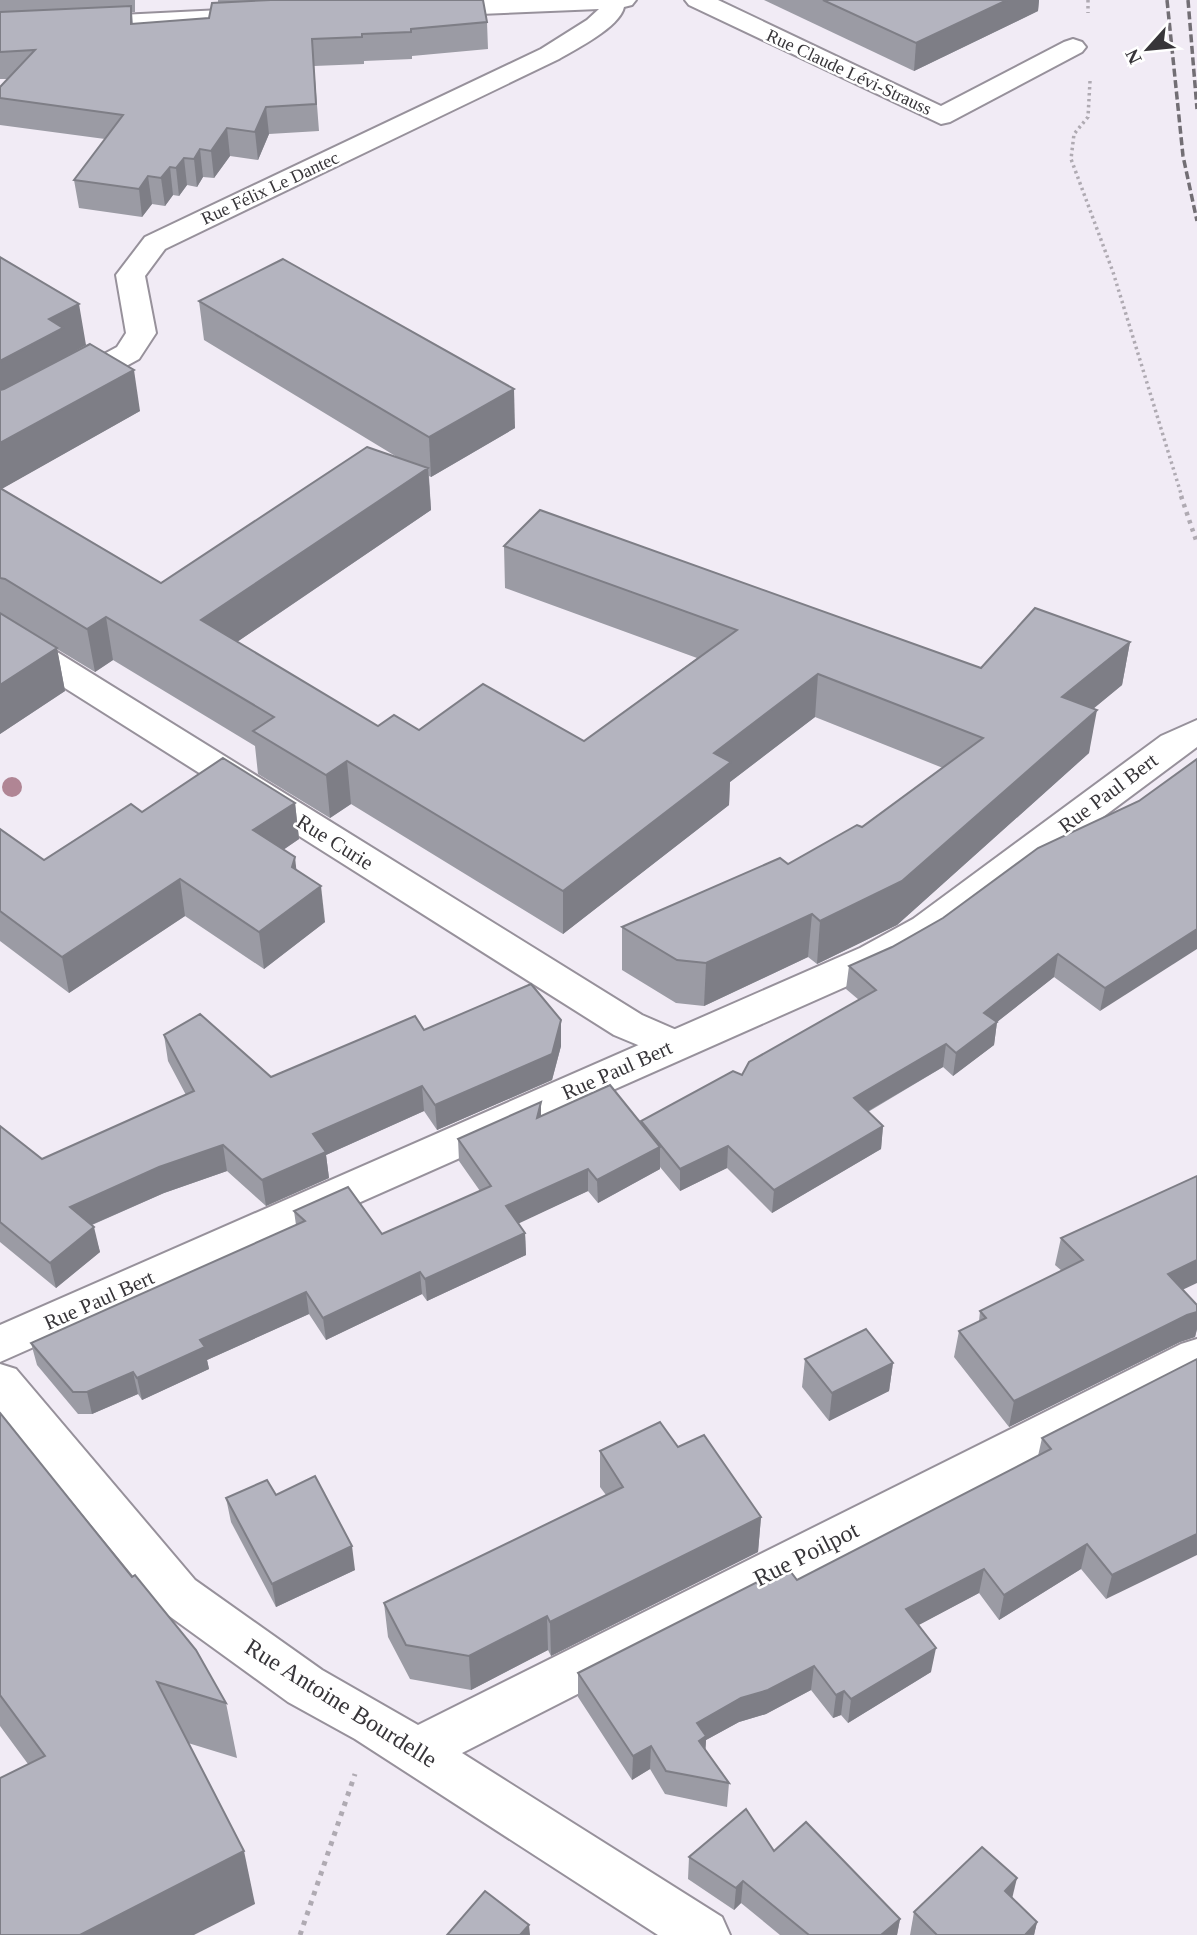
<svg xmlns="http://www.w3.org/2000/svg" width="1197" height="1935" font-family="Georgia,serif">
  <rect width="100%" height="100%" fill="#f1ebf5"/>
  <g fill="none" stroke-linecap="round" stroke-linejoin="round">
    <defs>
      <g id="minor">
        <path d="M 442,0 L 636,0 L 632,5 L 624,7 C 620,27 576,49 559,59 L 165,249 L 145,276 L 156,333 L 139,359 L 11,429 L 0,431 L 0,410 L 117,347 L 126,333 L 116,275 L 145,237 L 541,49 L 587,20 L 599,9 L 432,16 L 423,13 L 419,8 L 423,3 Z"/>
        <polygon points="685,0 718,0 941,106 1064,42 1073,39 1082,42 1086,47 1082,52 950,122 941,124 689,5"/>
        <polygon points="260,8 269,11 273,16 269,21 0,37 0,21"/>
        <polygon points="0,621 12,624 642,1015 688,1035 694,1045 688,1055 674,1060 614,1035 0,647"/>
        <polygon points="1197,1339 1197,1378 462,1753 722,1917 730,1935 658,1935 355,1739 288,1702 161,1610 0,1414 0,1364 16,1369 195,1580 322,1670 418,1725 1181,1344"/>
      </g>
      <polygon id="secondary" points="1197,720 1197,747 939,939 888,968 0,1362 0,1325 860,948 913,919 1161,736"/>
    </defs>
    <use href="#minor" stroke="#97919b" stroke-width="4"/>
    <use href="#secondary" stroke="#97919b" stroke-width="4"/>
    <g stroke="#afaab2" stroke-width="3.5" stroke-dasharray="2.5 3.5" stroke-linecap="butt">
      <polyline points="1088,0 1088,13"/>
      <polyline points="1090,81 1088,117 1074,134 1071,159 1113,272 1182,497"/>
    </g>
    <polyline stroke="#afaab2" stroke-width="4.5" stroke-dasharray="3.5 5" stroke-linecap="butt" points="1181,496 1197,543"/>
    <polyline stroke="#afaab2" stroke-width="5" stroke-dasharray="4.5 6" stroke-linecap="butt" points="300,1935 355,1774"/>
    <use href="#minor" fill="#fff" fill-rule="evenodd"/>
    <use href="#secondary" fill="#fff" fill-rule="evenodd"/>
    <g stroke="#726e74" stroke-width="3.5" stroke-dasharray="8 3.5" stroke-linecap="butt">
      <polyline points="1167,0 1183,156 1197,221"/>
      <polyline points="1188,0 1197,109"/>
    </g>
  </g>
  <circle fill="#b08594" cx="12" cy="787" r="10"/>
  <g fill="#9b9ba4">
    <polygon points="0,0 135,0 135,12 132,12 133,24 209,18 218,2 218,0 483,0 487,22 488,49 412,56 412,59 364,61 364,64 314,66 319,131 269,134 258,160 230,156 214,178 203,177 197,187 187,185 179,196 173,195 165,206 152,204 142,217 79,208 74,180 105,139 0,125 0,87 8,79 0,79"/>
    <polygon points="764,0 1039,0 1038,11 914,71"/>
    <polygon points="0,257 86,345 68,355 140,411 1,489 161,583 397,457 204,340 199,301 515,428 431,477 429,476 431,510 237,642 378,726 419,730 584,741 697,658 505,588 504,546 981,668 1130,642 1122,685 1093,709 1089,753 897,925 817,964 808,957 704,1006 676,1003 622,970 622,927 788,864 862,827 943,768 815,717 730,782 729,805 563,934 351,804 330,818 258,774 255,746 113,660 95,672 57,649 65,691 0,734"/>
    <polygon points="1197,759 1100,1011 1054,977 997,1022 994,1045 953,1076 943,1067 868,1112 883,1126 881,1149 772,1213 727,1168 680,1191 660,1167 660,1169 598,1203 588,1191 518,1223 525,1233 526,1255 427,1301 422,1294 326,1340 309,1314 207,1360 209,1369 142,1400 138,1394 92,1414 78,1414 37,1365 31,1343 296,1225 294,1211 382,1234 480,1191 459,1161 458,1139 541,1116 641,1123 742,1075 859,1000 846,989 849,966 892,947 943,918 1139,801"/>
    <polygon points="295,803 299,839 283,850 297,870 325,922 264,969 185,916 69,993 0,941 0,829 44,860 142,812"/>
    <polygon points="424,1030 561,1046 552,1080 437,1130 424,1111 326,1155 329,1178 266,1206 227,1171 164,1193 92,1225 100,1252 56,1288 0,1242 0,1126 42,1159 186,1095 168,1061 164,1035 271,1077"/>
    <polygon points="1061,1238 1183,1290 1197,1305 1197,1329 1195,1337 1180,1342 1009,1427 954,1357 959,1331 979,1321 980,1311 1062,1271 1055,1265"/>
    <polygon points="805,1359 893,1363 889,1391 829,1421 802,1387"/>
    <polygon points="1197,1359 1106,1599 1081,1569 999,1620 979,1593 918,1625 931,1672 848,1723 841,1715 833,1718 811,1690 766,1714 739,1722 706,1740 705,1750 729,1783 727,1807 665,1794 650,1769 632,1780 578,1697 578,1673 797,1580 1038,1456 1042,1438"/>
    <polygon points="0,1413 226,1703 237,1758 188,1743 255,1904 28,1764 0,1726"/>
    <polygon points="678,1447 761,1517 758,1552 551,1656 548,1650 471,1690 410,1679 388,1637 384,1603 606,1495 600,1487 600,1451"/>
    <polygon points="226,1498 355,1570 276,1607 231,1522"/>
    <polygon points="774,1851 900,1919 897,1935 780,1935 741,1903 734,1910 688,1879 689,1857"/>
    <polygon points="1012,1898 1037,1922 1034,1935 910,1935 914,1912"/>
  </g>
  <g fill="#7e7e86">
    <polygon points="1007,0 1039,0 1038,11 914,71 916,43"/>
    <polygon points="266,107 269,134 258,160 255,132"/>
    <polygon points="227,128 230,156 214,178 211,151"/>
    <polygon points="200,149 203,177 197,187 194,159"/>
    <polygon points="184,158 187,185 179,196 176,168"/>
    <polygon points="170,167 173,195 165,206 161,178"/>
    <polygon points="148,176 152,204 142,217 139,189"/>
    <polygon points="79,304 86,345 68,355 70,369 0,407 0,361 49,319"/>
    <polygon points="134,370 140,411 0,490 0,443"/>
    <polygon points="514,389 515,428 431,477 429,437"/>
    <polygon points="428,468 431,510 206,663 201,620"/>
    <polygon points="106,617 113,660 95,672 87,629"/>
    <polygon points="1130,642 1122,685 1055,740 1062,697"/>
    <polygon points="57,648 65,691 0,734 0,685"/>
    <polygon points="818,674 815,717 730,782 729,805 563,934 563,891 714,753"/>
    <polygon points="1097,710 1089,753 897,925 817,964 820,921"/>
    <polygon points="347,761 351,804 330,818 326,775"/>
    <polygon points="295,803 299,839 258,867 253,830"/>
    <polygon points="295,857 299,894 292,867"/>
    <polygon points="180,879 185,916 69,993 62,957"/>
    <polygon points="321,886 325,922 264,969 259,932"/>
    <polygon points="812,914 808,957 704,1006 706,963"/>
    <polygon points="1197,929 1197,949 1100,1011 1105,988"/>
    <polygon points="1058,954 1054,977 997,1022 994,1045 953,1076 956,1053 984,1013"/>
    <polygon points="561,1020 561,1046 552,1080 437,1130 435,1105"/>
    <polygon points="946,1044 943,1067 851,1121 854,1098"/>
    <polygon points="422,1086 424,1111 326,1155 329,1178 266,1206 262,1180 313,1134"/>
    <polygon points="541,1102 541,1125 537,1118"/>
    <polygon points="883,1126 881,1149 772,1213 774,1190"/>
    <polygon points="223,1145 227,1171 164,1193 75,1232 70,1207 159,1167"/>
    <polygon points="728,1146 727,1168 680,1191 680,1169"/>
    <polygon points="660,1147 660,1169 598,1203 597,1180"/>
    <polygon points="588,1169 588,1191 507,1229 506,1206"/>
    <polygon points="94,1227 100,1252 56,1288 50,1263"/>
    <polygon points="525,1233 526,1255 427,1301 425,1279"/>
    <polygon points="1197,1260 1197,1283 1161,1300 1168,1274"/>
    <polygon points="420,1272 422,1294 326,1340 323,1318"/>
    <polygon points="306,1292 309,1314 207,1360 209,1369 142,1400 137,1378 200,1340"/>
    <polygon points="1197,1312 1197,1329 1195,1337 1180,1342 1009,1427 1014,1401 1187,1315"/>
    <polygon points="893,1363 889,1391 829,1421 832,1393"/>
    <polygon points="133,1372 138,1394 92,1414 87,1392"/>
    <polygon points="761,1517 758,1552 551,1656 550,1622"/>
    <polygon points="1197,1534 1197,1555 1106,1599 1112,1575"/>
    <polygon points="1087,1544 1081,1569 999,1620 1004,1595"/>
    <polygon points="352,1546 355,1570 276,1607 272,1584"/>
    <polygon points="984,1569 979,1593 902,1634 906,1609"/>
    <polygon points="547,1616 548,1650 471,1690 469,1656"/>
    <polygon points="936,1648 931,1672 848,1723 851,1699"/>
    <polygon points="814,1666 811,1690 766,1714 739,1722 706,1740 705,1760 698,1764 697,1723 741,1698"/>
    <polygon points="844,1691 841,1715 833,1718 836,1695"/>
    <polygon points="651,1746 650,1769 632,1780 633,1756"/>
    <polygon points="244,1851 255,1904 194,1935 80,1935"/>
    <polygon points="1017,1878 1011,1903 1005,1891"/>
    <polygon points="743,1881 741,1903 734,1910 736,1888"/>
    <polygon points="900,1919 897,1935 881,1935"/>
    <polygon points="1037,1922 1034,1935 1025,1935"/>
    <polygon points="529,1925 530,1935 520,1935"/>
  </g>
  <g fill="#b4b4bf" stroke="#7e7e86" stroke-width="2">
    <polygon points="271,0 483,0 487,22 411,29 411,32 362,34 362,37 312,39 316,104 266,107 255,132 227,128 211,151 200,149 194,159 184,158 176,168 170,167 161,178 148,176 139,189 74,180 123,115 0,98 0,87 35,50 0,52 0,12 131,6 131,24 209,18 212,3"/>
    <polygon points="823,0 1007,0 916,43"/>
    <polygon points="0,257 79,304 49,319 63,328 0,361"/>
    <polygon points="283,259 514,389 429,437 199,301"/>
    <polygon points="90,344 134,370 0,443 0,390 4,389"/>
    <polygon points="367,447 428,468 201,620 378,726 394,715 419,730 483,684 584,741 737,630 504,546 540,510 981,668 1035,608 1130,642 1062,697 1097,710 902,881 820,921 812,914 706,963 677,960 622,927 780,858 788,864 857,825 862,827 983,738 818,674 714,753 731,762 563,891 347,761 326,775 253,731 274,717 106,617 87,629 5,579 0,578 0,488 161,583"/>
    <polygon points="0,613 57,648 0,685"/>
    <polygon points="223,758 295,803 253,830 295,857 292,867 321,886 259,932 180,879 62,957 0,911 0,829 44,860 131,804 142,812"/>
    <polygon points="1197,759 1197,929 1105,988 1058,954 984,1013 997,1022 956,1053 946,1044 854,1098 883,1126 774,1190 728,1146 680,1169 641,1121 733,1071 742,1075 749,1062 876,990 849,966 892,947 943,918 1038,848 1139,801"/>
    <polygon points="531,984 561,1020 552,1054 435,1105 422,1086 313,1134 326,1152 262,1180 223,1145 159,1167 70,1207 94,1227 50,1263 0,1222 0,1126 42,1159 194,1091 164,1035 200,1014 271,1077 415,1016 424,1030"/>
    <polygon points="610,1085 660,1147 597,1180 588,1169 506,1206 525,1233 425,1279 420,1272 323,1318 306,1292 200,1340 205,1347 137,1378 133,1372 87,1392 73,1392 31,1343 305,1221 294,1211 348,1187 382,1234 491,1186 458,1139 541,1102 537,1118"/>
    <polygon points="1197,1176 1197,1260 1168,1274 1197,1305 1197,1312 1187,1315 1014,1401 959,1331 986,1318 980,1311 1083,1260 1061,1238"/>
    <polygon points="866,1329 893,1363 832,1393 805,1359"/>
    <polygon points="1197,1359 1197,1534 1112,1575 1087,1544 1004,1595 984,1569 906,1609 936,1648 851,1699 844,1691 836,1695 814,1666 768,1690 741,1698 697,1723 706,1736 699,1741 729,1783 666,1771 651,1746 633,1756 578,1673 787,1567 797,1580 1051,1449 1042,1438"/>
    <polygon points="0,1413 132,1577 135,1575 196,1650 226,1703 157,1682 244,1851 80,1935 0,1935 0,1778 45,1756 0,1695"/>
    <polygon points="660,1422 678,1447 704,1435 761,1517 550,1622 547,1616 469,1656 406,1645 384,1603 623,1487 600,1451"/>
    <polygon points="315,1476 352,1546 272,1584 226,1498 267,1480 276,1495"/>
    <polygon points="746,1809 774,1851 806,1822 900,1919 881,1935 809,1935 743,1881 736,1888 689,1857"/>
    <polygon points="982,1847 1017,1878 1005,1891 1037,1922 1025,1935 937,1935 914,1912"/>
    <polygon points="485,1891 529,1925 520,1935 447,1935"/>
  </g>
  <g text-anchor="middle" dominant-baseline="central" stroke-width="5" stroke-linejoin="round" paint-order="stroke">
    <g font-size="18" fill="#373539" stroke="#fff">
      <text transform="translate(849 72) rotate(25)">Rue Claude Lévi-Strauss</text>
      <text transform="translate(270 188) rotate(-25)">Rue Félix Le Dantec</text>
    </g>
    <g font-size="21" fill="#373539" stroke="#fff">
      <text transform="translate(1108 793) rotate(-37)">Rue Paul Bert</text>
      <text transform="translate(335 842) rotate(32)">Rue Curie</text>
      <text transform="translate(617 1070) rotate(-24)">Rue Paul Bert</text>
      <text transform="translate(99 1300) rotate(-24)">Rue Paul Bert</text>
    </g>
    <g font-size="24" fill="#373539" stroke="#fff">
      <text transform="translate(806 1554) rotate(-27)">Rue Poilpot</text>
      <text transform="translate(341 1703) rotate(32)">Rue Antoine Bourdelle</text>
    </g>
  </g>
  <g transform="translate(1148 49) rotate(243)" stroke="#ffffff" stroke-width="5" paint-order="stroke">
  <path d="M0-5L12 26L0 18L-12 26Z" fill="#373539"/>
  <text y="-10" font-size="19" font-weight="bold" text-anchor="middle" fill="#373539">N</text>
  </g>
</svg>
